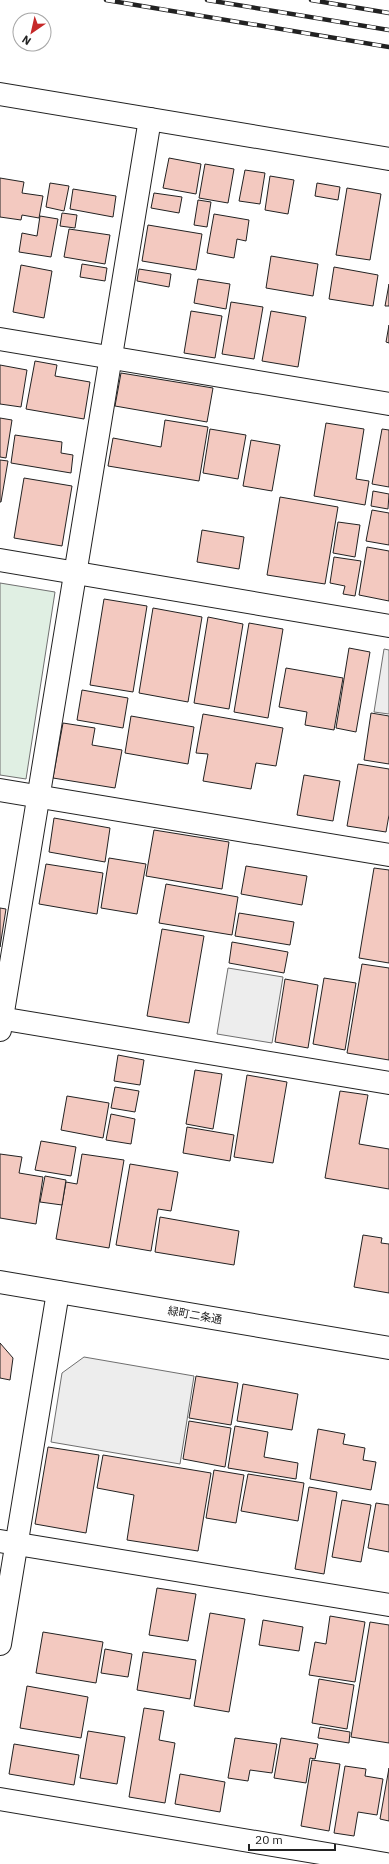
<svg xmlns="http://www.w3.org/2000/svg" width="389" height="1864" font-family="'IBM Plex Sans','Noto Sans JP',sans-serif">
  <rect width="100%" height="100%" fill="#fff"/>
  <polygon fill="#e0efe3" stroke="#6f6f6f" points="0,583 55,592 26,779 0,775"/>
  <g fill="#ededed" stroke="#6f6f6f">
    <polygon points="384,649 389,650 389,714 374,712"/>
    <polygon points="228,968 283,977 272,1043 217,1034"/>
    <polygon points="84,1357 194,1376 180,1464 51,1442 62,1373"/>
  </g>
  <g fill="#f3c9c0" stroke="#222">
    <polygon points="169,158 201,164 196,194 163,188"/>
    <polygon points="205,164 234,169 228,203 199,198"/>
    <polygon points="245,170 265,173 260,204 239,201"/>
    <polygon points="270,176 294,180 288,214 265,210"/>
    <polygon points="0,178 24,182 22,193 43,196 39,218 22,215 21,220 0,217"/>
    <polygon points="50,183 69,186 64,211 46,207"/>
    <polygon points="317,183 340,187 338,200 315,196"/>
    <polygon points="347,188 381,194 370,260 336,255"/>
    <polygon points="73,189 116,196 113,217 70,209"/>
    <polygon points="154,193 182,197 179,213 151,208"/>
    <polygon points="198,200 211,202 207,227 194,225"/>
    <polygon points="62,213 77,215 75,228 60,226"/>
    <polygon points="214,214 249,220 246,241 237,239 234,258 207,253"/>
    <polygon points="40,216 58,219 51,257 19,252 22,233 37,236"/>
    <polygon points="148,225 202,234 196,270 142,261"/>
    <polygon points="69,229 110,235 105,264 64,257"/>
    <polygon points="271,256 318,264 313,296 266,288"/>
    <polygon points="82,264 107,268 105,281 80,277"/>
    <polygon points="21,265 52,271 44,318 13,312"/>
    <polygon points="334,267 378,275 373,306 329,299"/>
    <polygon points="139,269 171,274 169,287 137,281"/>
    <polygon points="198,279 230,284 226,309 194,303"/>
    <polygon points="389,284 389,306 385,306"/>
    <polygon points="231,302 263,307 254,359 222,354"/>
    <polygon points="191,311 222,316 215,358 184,353"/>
    <polygon points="271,311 306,317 298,367 262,361"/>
    <polygon points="389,325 389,343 386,342"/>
    <polygon points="35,361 57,365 55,376 90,382 84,419 26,409"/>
    <polygon points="0,365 27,370 21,407 0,404"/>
    <polygon points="121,373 213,388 207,422 115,406"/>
    <polygon points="0,418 12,420 6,458 0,457"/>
    <polygon points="165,420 208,427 199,481 108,466 113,438 161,447"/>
    <polygon points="326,423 364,429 356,479 369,481 365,505 314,496"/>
    <polygon points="210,429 246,435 238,479 203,473"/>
    <polygon points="382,429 389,430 389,487 372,484"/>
    <polygon points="15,435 62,442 61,453 73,455 71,473 11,463"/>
    <polygon points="251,440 280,445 272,491 243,486"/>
    <polygon points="0,460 8,461 1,502 0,502"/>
    <polygon points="24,478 72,486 62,546 14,538"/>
    <polygon points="373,491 389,494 388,509 371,506"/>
    <polygon points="280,497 338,507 325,584 267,575"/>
    <polygon points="372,510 389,513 389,545 366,541"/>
    <polygon points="338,522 360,525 355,557 333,553"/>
    <polygon points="202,530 244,537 239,569 197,562"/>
    <polygon points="367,547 389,551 389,601 359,595"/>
    <polygon points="334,557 361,561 355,596 343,594 345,586 330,583"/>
    <polygon points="104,599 147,606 133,692 90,685"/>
    <polygon points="153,608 202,617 188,702 139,693"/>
    <polygon points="208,617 243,624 229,709 194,703"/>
    <polygon points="249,623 283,629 268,718 234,712"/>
    <polygon points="349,648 370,652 356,732 336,728"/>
    <polygon points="286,668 343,678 334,730 305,725 307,712 279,707"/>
    <polygon points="82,690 128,698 123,728 77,720"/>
    <polygon points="371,713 389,716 389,764 364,760"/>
    <polygon points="203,714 283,728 276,766 256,763 251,789 203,781 208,754 196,753"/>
    <polygon points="131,716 194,727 188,764 125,753"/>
    <polygon points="63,723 95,728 92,745 122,750 115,788 53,778"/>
    <polygon points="358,764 389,769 389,815 386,832 347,826"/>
    <polygon points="304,775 340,781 333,821 297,815"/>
    <polygon points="54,818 110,828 105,862 49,852"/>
    <polygon points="154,830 229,842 222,889 146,876"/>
    <polygon points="109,858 146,864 137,914 101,908"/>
    <polygon points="46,864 103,873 97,914 39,904"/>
    <polygon points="246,866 307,876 302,905 241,894"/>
    <polygon points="374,868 389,870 389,963 359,958"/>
    <polygon points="166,884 238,897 232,935 159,923"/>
    <polygon points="0,908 6,909 0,947"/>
    <polygon points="239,913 294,922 290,945 235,936"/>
    <polygon points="162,929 204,936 189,1023 147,1016"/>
    <polygon points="232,942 288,952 284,973 229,963"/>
    <polygon points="362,964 389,968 389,1060 347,1053"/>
    <polygon points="324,978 356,983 345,1050 313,1044"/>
    <polygon points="285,979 318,985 308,1048 275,1042"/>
    <polygon points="118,1055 144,1060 140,1085 114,1081"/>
    <polygon points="195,1070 222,1074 213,1129 186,1124"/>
    <polygon points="247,1075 287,1082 273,1163 234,1157"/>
    <polygon points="115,1087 139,1091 135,1112 111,1108"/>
    <polygon points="340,1091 368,1095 359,1144 389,1149 389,1189 325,1178"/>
    <polygon points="67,1096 109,1103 103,1138 61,1130"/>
    <polygon points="111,1114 135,1119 131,1144 106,1140"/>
    <polygon points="187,1127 234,1135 230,1161 183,1153"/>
    <polygon points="41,1141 76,1147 71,1176 35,1170"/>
    <polygon points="0,1154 22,1157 19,1173 43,1177 36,1224 0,1218"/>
    <polygon points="82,1154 124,1160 109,1248 56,1239 66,1182 77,1184"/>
    <polygon points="130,1164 178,1172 171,1211 158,1209 151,1251 116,1245"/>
    <polygon points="45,1176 66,1180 62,1205 40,1202"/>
    <polygon points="160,1217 239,1231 234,1265 155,1252"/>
    <polygon points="363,1235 382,1238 381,1243 389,1244 389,1293 354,1287"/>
    <polygon points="0,1343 13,1358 10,1380 0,1378"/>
    <polygon points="196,1376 238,1383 231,1425 189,1418"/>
    <polygon points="243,1384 298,1394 292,1430 237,1421"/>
    <polygon points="189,1421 231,1428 225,1467 183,1459"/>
    <polygon points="235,1426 268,1432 264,1457 298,1463 296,1479 228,1468"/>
    <polygon points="318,1429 345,1434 343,1444 365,1448 363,1460 376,1462 371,1490 310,1479"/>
    <polygon points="48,1447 99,1455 86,1533 35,1524"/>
    <polygon points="103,1455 211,1473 198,1551 127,1540 134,1495 97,1488"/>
    <polygon points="214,1470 244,1475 236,1523 206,1518"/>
    <polygon points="248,1474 304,1483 298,1521 241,1511"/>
    <polygon points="309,1487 337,1492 324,1574 295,1569"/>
    <polygon points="342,1500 371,1505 361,1562 332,1557"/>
    <polygon points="376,1503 389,1505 389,1552 368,1548"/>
    <polygon points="157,1588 196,1594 188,1641 149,1635"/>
    <polygon points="210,1613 245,1619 229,1712 194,1706"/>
    <polygon points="330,1616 365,1622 355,1682 309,1675 315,1642 326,1644"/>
    <polygon points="263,1620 303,1627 299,1651 259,1645"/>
    <polygon points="370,1622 389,1625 389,1743 351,1737"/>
    <polygon points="43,1632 103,1642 96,1683 36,1673"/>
    <polygon points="105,1649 132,1654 128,1677 101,1673"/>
    <polygon points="143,1652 196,1660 190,1699 137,1690"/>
    <polygon points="319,1679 354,1685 347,1729 312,1723"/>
    <polygon points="27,1686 88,1697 81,1738 20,1728"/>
    <polygon points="144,1708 164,1711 159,1740 175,1743 165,1803 129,1797"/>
    <polygon points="320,1727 350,1732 349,1743 318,1738"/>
    <polygon points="88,1731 125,1737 117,1784 80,1778"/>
    <polygon points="235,1738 277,1744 272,1773 250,1770 248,1781 228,1778"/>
    <polygon points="281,1738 318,1744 315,1759 310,1758 306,1783 274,1778"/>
    <polygon points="14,1744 79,1755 74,1785 9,1774"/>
    <polygon points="312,1760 340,1764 329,1831 301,1826"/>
    <polygon points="345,1766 366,1769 365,1776 383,1779 377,1815 358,1812 354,1836 334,1833"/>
    <polygon points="389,1768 389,1821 380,1819"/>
    <polygon points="180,1774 225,1782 220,1812 175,1804"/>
  </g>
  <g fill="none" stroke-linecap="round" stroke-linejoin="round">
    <defs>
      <g id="minor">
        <polyline points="0,94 389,159"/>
        <polyline points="0,339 389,404"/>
        <polyline points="0,560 389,626"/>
        <polyline points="0,790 389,855"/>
        <polyline points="0,1018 389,1083"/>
        <polyline points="0,1030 150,119"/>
        <polyline points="0,1541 389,1605"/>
        <polyline points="0,1644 58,1292"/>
        <polyline points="0,1799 386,1864"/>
      </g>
      <polyline id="tertiary" points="0,1282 389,1348"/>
    </defs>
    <use href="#minor" stroke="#222" stroke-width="24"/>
    <use href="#tertiary" stroke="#222" stroke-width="24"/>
    <use href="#minor" stroke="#fff" stroke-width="22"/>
    <use href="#tertiary" stroke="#fff" stroke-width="22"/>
    <defs>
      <g id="rail">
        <polyline points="106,0 389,47"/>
        <polyline points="207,0 389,30"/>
        <polyline points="311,0 389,13"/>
      </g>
    </defs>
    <use href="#rail" stroke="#222" stroke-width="4.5"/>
    <use href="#rail" stroke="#fff" stroke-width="3" stroke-dasharray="9" stroke-linecap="butt"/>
  </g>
  <g text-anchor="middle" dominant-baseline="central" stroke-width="3" stroke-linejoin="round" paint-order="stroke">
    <g font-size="11" fill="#222" stroke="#fff">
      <text transform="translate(195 1315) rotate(10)">緑町二条通</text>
    </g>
  </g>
  <g transform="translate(32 32) rotate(214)"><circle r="19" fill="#ffffff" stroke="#a7a7a7"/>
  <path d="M0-3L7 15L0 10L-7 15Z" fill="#c62828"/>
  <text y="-6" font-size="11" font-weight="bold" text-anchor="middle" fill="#222222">N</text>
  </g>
  <path d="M249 1844v6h86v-6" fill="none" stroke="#222222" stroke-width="2"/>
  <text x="255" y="1844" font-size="12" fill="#222222" stroke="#ffffff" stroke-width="3" paint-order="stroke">20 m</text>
</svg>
